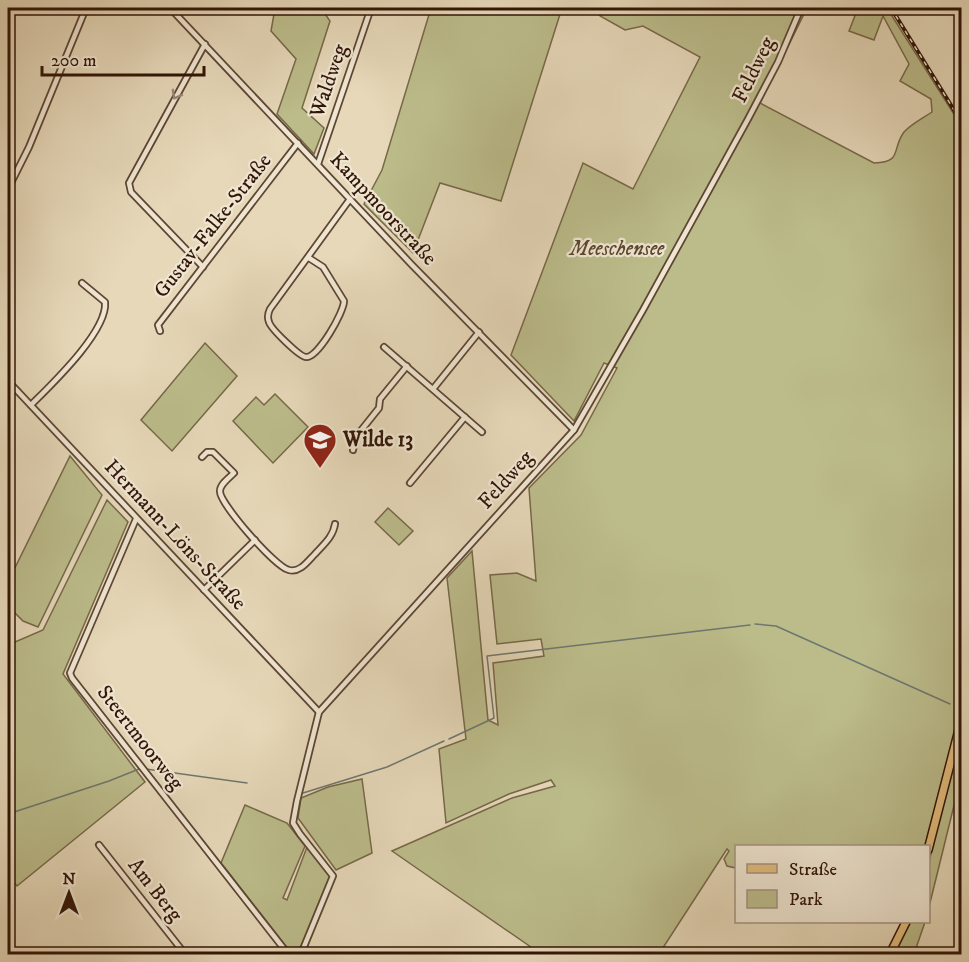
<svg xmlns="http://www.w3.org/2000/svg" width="969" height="962" font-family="'IM FELL DW Pica',serif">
  <rect width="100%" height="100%" fill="#e6d8b9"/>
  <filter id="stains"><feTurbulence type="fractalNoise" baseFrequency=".00333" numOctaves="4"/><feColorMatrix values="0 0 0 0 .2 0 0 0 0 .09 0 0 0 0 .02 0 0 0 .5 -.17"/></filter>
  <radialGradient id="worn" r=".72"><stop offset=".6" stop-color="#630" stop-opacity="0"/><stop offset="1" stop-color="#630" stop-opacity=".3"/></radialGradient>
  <g fill="#bcbc8b" stroke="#766849" stroke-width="1.5">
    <polygon points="275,8 321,8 330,21 302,108 324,128 314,154 277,114 296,59 271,31"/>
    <polygon points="431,8 562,8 501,201 440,183 413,253 364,204 382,170"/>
    <path d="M 592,8 L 807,8 L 760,103 L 874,163 C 903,162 891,150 904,132 C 911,124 923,118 932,112 L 931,99 L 900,81 L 909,64 L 883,16 L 874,40 L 849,31 L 858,8 L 887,8 L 962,127 L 962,704 L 926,846 L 736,846 L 736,868 L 727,866 L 724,859 L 729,851 L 727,849 L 659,954 L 541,954 L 392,851 L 512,798 L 555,786 L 551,780 L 509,794 L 446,823 L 439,749 L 466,739 L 447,578 L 472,551 L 488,720 L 498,725 L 493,663 L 544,656 L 541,639 L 497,644 L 490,575 L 517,573 L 536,581 L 529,488 L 581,435 L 617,368 L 604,363 L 574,421 L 511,355 L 583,163 L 633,189 L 700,57 L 643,26 L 625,30 L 600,16 Z"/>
    <polygon points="205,343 237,376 172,451 141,420"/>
    <polygon points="275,394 308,427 273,463 233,421 256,397 264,405"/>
    <polygon points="70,456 102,495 38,627 23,621 10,608 8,608 8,582"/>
    <polygon points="107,500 128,522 63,674 145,782 17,886 8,875 8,645 43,630"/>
    <polygon points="388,508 413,531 399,545 375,522"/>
    <polygon points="961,730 961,777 929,907 929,862"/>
    <polygon points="362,779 372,853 336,870 298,818 301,798 328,787"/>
    <polygon points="245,805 287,823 305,846 283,898 287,900 307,847 330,876 298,954 292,954 221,863"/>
    <polygon points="909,922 925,922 914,954 894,954"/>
  </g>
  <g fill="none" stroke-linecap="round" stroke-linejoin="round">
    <g stroke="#6e776f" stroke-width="1.5">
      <polyline points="755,624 776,626 950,704"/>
      <polyline points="449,739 494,718 487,656 750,625"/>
      <polyline points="146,769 247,783"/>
      <polyline points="303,793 387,767 444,741"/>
      <polyline points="8,814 109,781 139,769"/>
    </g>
    <defs>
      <g id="minor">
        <polyline points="170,8 412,265 574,430"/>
        <polyline points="318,164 371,8"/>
        <polyline points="8,189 29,147 86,8"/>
        <path d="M 309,258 L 323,267 L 344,301 C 344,312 318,358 306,357 C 300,357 271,329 269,322 C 267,317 268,313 270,309 L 350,199"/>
        <polyline points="203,267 131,192 129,183 205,44"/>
        <polyline points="160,331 158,325 298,143"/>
        <polyline points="384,347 482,432"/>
        <polyline points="8,381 319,712"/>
        <polyline points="433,389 479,332"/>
        <path d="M 31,405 C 51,385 108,331 105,302 L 82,283"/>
        <polyline points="353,450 355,438 379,408 380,399 407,366"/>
        <path d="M 202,457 L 207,452 L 213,452 L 234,473 C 229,478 220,484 220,491 C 219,503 276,568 289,570 C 300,573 308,561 315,554 C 324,544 333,537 335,524"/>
        <polyline points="410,483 465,417"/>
        <polyline points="136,519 70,673 72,678 288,954"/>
        <polyline points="204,590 255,540"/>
        <polyline points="99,845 185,954"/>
        <polyline points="301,954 333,876 300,834 293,823 297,801 319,712 574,430 643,310 748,119 778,62 801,8"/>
      </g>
      <g id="primary">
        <polyline points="928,850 962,718"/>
        <polyline points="890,954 906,922"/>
      </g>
    </defs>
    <use href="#minor" stroke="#5e4634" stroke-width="8"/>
    <use href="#primary" stroke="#311507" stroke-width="10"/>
    <use href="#minor" stroke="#efe6d2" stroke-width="4.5"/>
    <use href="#primary" stroke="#e3bc7c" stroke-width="7"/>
    <defs>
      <polyline id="rail" points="891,8 962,123"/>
    </defs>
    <use href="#rail" stroke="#311507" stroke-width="4"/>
    <use href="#rail" stroke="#efe6d2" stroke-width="1.5" stroke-dasharray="4.5" stroke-linecap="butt"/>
  </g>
  <defs><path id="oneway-chevron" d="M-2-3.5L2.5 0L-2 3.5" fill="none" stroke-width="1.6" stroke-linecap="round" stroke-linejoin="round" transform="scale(1.5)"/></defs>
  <use stroke="#9a8877" href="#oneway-chevron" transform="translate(176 95) rotate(119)"/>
  <defs>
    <symbol id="school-pin" viewBox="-11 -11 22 30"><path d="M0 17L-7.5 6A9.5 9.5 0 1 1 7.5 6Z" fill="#8f2418" stroke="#efe6d2"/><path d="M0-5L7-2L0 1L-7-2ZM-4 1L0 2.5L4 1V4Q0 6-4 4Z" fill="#fff"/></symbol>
  </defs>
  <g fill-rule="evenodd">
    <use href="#school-pin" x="301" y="421" width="38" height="52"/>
  </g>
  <g text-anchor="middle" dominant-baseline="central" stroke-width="4.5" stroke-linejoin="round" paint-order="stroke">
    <g font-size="21" fill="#311507" stroke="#efe6d2">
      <text transform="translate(754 70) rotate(-64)">Feldweg</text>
      <text transform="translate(329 81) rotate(-71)">Waldweg</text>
      <text transform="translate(383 209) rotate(47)">Kampmoorstraße</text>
      <text transform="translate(213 226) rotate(-52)">Gustav-Falke-Straße</text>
      <text transform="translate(506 480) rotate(-48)">Feldweg</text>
      <text transform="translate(175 535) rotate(47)">Hermann-Löns-Straße</text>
      <text transform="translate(140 738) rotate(52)">Steertmoorweg</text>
      <text transform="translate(155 890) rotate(52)">Am Berg</text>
    </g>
    <g font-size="21" font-style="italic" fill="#5b472f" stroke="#efe6d2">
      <text x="617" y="249">Meeschensee</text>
    </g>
    <g font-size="21" font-weight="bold" fill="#311507" stroke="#efe6d2" text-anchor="start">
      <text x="343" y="440">Wilde 13</text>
    </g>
  </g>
  <rect width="969" height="962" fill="none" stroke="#e6d8b9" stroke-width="30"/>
  <rect x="9" y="9" width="951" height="944" fill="none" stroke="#311507" stroke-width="3"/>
  <rect x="15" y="15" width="939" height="932" fill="none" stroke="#311507" stroke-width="1.5"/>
  <rect x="735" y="845" width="195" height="78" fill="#efe6d2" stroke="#a39281" stroke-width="1.5"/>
  <rect x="747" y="864" width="30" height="9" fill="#e3bc7c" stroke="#a39281" stroke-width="1.5"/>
  <text x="789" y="875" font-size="18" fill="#311507">Straße</text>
  <rect x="747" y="890" width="30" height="18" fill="#bcbc8b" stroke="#a39281" stroke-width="1.5"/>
  <text x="789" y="905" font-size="18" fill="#311507">Park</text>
  <g transform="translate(69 893)" stroke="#efe6d2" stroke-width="4.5" paint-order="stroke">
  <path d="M0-4.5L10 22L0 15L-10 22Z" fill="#311507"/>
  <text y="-9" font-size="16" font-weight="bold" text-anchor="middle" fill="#311507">N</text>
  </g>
  <path d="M42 66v9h162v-9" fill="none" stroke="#311507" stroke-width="3"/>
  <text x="51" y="66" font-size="18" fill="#311507" stroke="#efe6d2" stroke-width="4.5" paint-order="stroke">200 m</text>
  <rect width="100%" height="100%" filter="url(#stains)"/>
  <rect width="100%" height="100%" fill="url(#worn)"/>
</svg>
